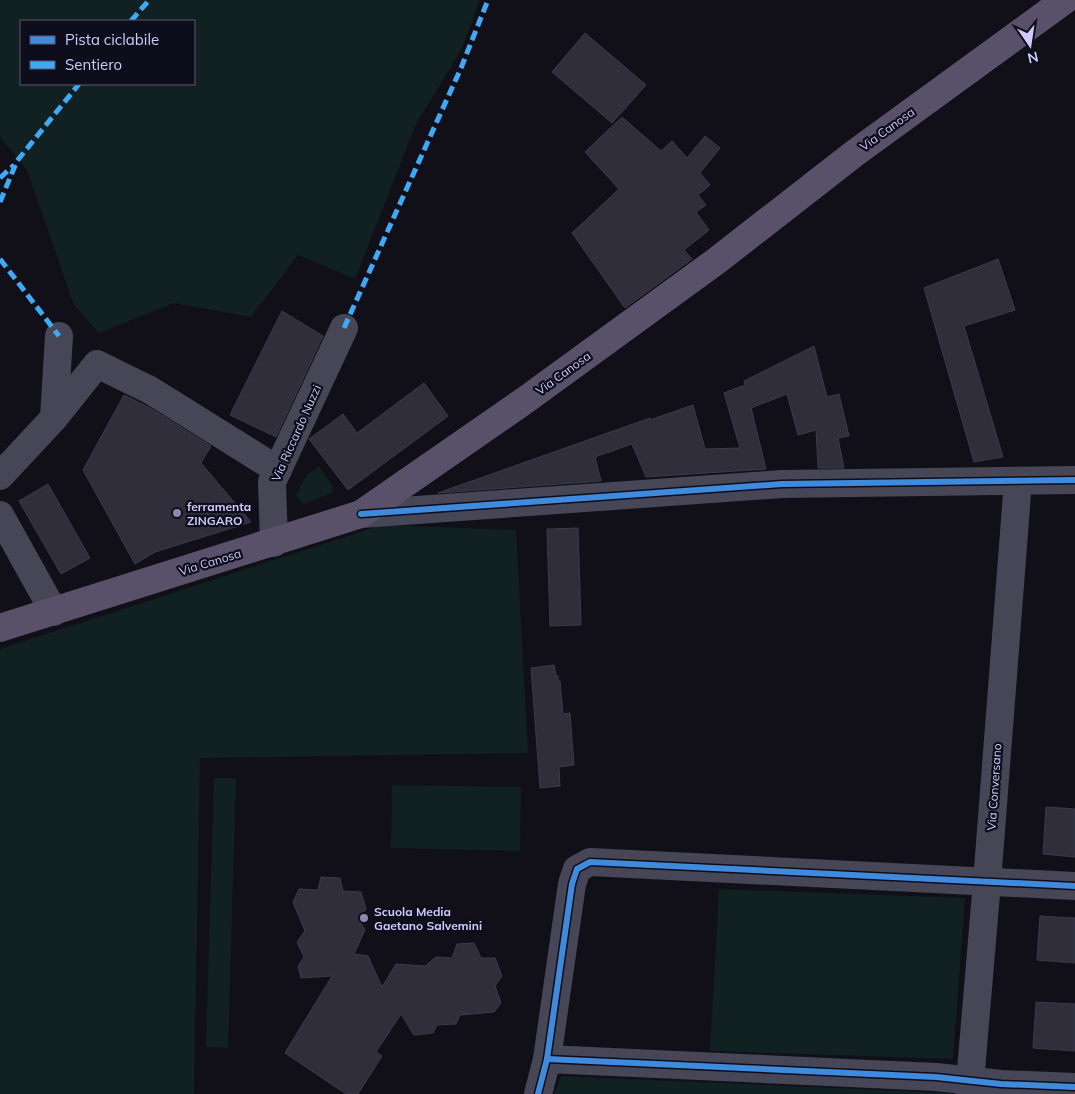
<svg xmlns="http://www.w3.org/2000/svg" width="1075" height="1094" font-family="Mulish,sans-serif">
  <rect width="100%" height="100%" fill="#111018"/>
  <g fill="#112121" fill-rule="evenodd">
    <path d="M 0,0 L 480,0 L 461,50 L 416,124 L 355,279 L 298,255 L 251,317 L 174,303 L 99,333 L 74,305 L 27,170 L 0,136 ZM 21,21 L 194,21 L 194,84 L 21,84 Z"/>
    <polygon points="319,466 333,487 332,493 304,504 296,496 306,476"/>
    <polygon points="382,525 516,530 528,753 200,758 194,1094 0,1094 0,649"/>
    <polygon points="214,778 236,778 228,1048 206,1047"/>
    <polygon points="392,785 521,787 520,851 391,848"/>
    <polygon points="719,889 965,898 953,1059 710,1051"/>
    <polygon points="561,1076 951,1093 951,1094 554,1094"/>
  </g>
  <g fill="#2f2e3a" stroke="#3c3a4b">
    <polygon points="585,33 646,85 612,123 552,72"/>
    <polygon points="622,117 661,151 672,141 687,158 705,136 720,148 700,173 710,185 698,195 706,205 696,212 709,230 684,250 692,259 625,308 572,233 619,189 585,152"/>
    <polygon points="998,259 1015,310 964,326 1003,457 974,462 924,288"/>
    <polygon points="282,311 323,336 276,437 230,415"/>
    <polygon points="814,346 827,397 839,394 849,436 838,438 844,468 818,468 816,430 798,435 787,394 751,408 766,469 646,477 632,444 595,457 601,481 438,493 650,418 650,420 693,405 705,449 740,448 724,393 745,385 744,381"/>
    <polygon points="424,383 448,416 348,490 309,439 343,414 357,433"/>
    <polygon points="124,395 150,408 211,446 201,463 251,522 155,552 135,564 83,470"/>
    <polygon points="48,484 90,558 61,574 19,501"/>
    <polygon points="578,528 581,625 550,626 547,529"/>
    <polygon points="554,665 556,676 558,676 558,681 560,681 563,714 570,713 574,765 559,767 560,786 540,788 531,668"/>
    <polygon points="1046,807 1075,809 1075,857 1043,854"/>
    <polygon points="321,877 340,878 343,891 361,892 366,909 359,920 365,930 354,954 368,956 382,987 396,964 425,966 436,957 452,958 457,944 474,943 481,958 495,958 502,976 495,986 501,1003 494,1012 460,1015 456,1024 437,1025 433,1033 414,1035 401,1014 376,1052 382,1056 358,1094 346,1094 285,1053 332,976 301,978 298,966 304,957 297,942 305,931 293,902 299,889 318,890"/>
    <polygon points="1040,916 1075,918 1075,963 1037,960"/>
    <polygon points="1036,1002 1075,1004 1075,1051 1033,1048"/>
  </g>
  <g fill="none" stroke-linecap="round" stroke-linejoin="round">
    <g stroke="#464657" stroke-width="28">
      <polyline points="54,418 97,364 150,390 278,470"/>
      <polyline points="0,476 54,418 59,336"/>
      <polyline points="361,514 782,484 1075,480"/>
      <polyline points="0,515 54,612"/>
      <polyline points="274,543 272,482 344,328"/>
      <polyline points="547,1059 936,1077 1001,1084 1075,1087"/>
      <polyline points="538,1094 547,1059 572,884 577,869 590,862 1075,886"/>
      <polyline points="969,1094 987,882 1018,481"/>
    </g>
    <polyline stroke="#585169" stroke-width="28" points="0,628 361,514 524,401 715,262 855,153 1065,0"/>
    <g stroke="#3fa9f5" stroke-width="5" stroke-dasharray="10 5" stroke-linecap="butt">
      <polyline points="131,21 149,0"/>
      <polyline points="0,178 14,165"/>
      <polyline points="0,202 17,161 79,84"/>
      <polyline points="0,259 59,336"/>
      <polyline points="344,328 461,68 488,0"/>
    </g>
    <defs>
      <g id="cycleway">
        <polyline points="361,514 782,484 1075,480"/>
        <polyline points="547,1059 936,1077 1001,1084 1075,1087"/>
        <polyline points="538,1094 547,1059 572,884 577,869 590,862 1075,886"/>
      </g>
    </defs>
    <use href="#cycleway" stroke="#0e0d1b" stroke-width="9"/>
    <use href="#cycleway" stroke="#408adc" stroke-width="6"/>
  </g>
  <g fill="#8b8aab" stroke="#0e0d1b" stroke-width="2">
    <circle cx="177" cy="513" r="5"/>
    <circle cx="364" cy="918" r="5"/>
  </g>
  <g text-anchor="middle" dominant-baseline="central" stroke-width="4.5" stroke-linejoin="round" paint-order="stroke">
    <g font-size="12" fill="#cdccfa" stroke="#0e0d1b">
      <text transform="translate(887 129) rotate(-36)">Via Canosa</text>
      <text transform="translate(563 373) rotate(-36)">Via Canosa</text>
      <text transform="translate(296 433) rotate(-66)">Via Riccardo Nuzzi</text>
      <text transform="translate(210 562) rotate(-17)">Via Canosa</text>
      <text transform="translate(994 787) rotate(-86)">Via Conversano</text>
    </g>
    <g font-size="12" font-weight="bold" fill="#cdccfa" stroke="#0e0d1b" text-anchor="start">
      <text x="187" y="506">ferramenta<tspan x="187" dy="14">ZINGARO</tspan></text>
      <text x="374" y="911">Scuola Media<tspan x="374" dy="14">Gaetano Salvemini</tspan></text>
    </g>
  </g>
  <rect x="20" y="20" width="175" height="65" fill="#0e0d1b" stroke="#5a5974"/>
  <rect x="30" y="36" width="25" height="8" fill="#408adc" stroke="#5a5974"/>
  <text x="65" y="45" font-size="15" fill="#cdccfa">Pista ciclabile</text>
  <rect x="30" y="61" width="25" height="8" fill="#3fa9f5" stroke="#5a5974"/>
  <text x="65" y="70" font-size="15" fill="#cdccfa">Sentiero</text>
  <g transform="translate(1030 45) rotate(167)" stroke="#0e0d1b" stroke-width="4" paint-order="stroke">
  <path d="M0-4L9 19L0 12L-9 19Z" fill="#cdccfa"/>
  <text y="-8" font-size="14" font-weight="bold" text-anchor="middle" fill="#cdccfa">N</text>
  </g>
</svg>
